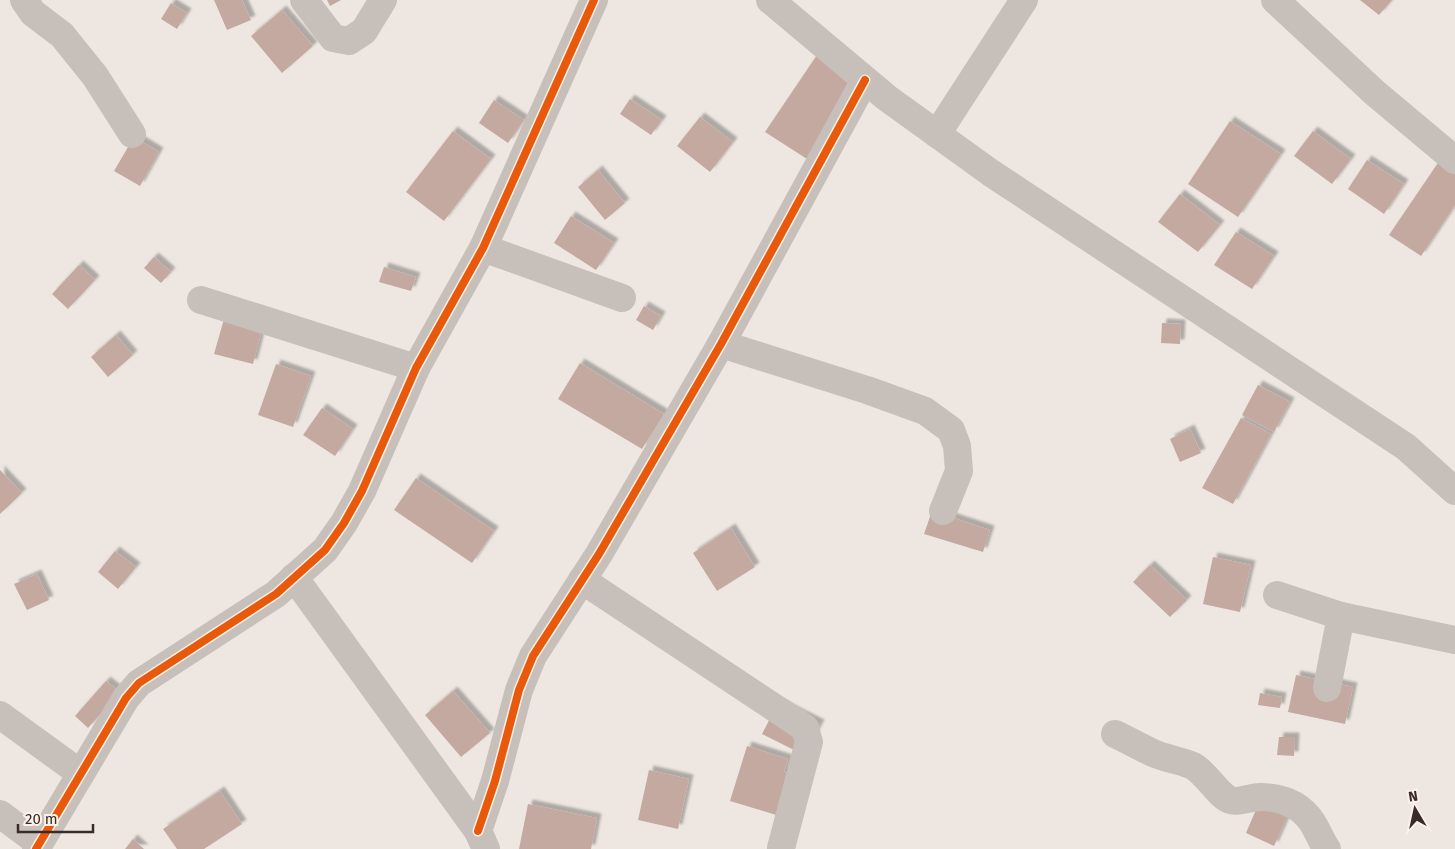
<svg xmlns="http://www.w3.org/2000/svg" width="1455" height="849" font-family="'Fira Sans',sans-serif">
  <defs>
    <filter id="shadow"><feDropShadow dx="4.5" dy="-4.5" stdDeviation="1" flood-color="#0004"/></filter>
  </defs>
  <rect width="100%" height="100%" fill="#eee7e1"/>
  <g fill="#c4a9a1" filter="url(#shadow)">
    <polygon points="214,0 242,0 251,20 227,30"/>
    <polygon points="327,0 341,0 330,6"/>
    <polygon points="1360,0 1392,0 1379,15"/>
    <polygon points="171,3 187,13 177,29 161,19"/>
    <polygon points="282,10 313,46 282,73 251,36"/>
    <polygon points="819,52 861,79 807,159 765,132"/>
    <polygon points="630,99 662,120 651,135 620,114"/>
    <polygon points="494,100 524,120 508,143 479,123"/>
    <polygon points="700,117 733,142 710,172 677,146"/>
    <polygon points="1230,121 1281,154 1238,217 1188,184"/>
    <polygon points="453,131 491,159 444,221 406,192"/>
    <polygon points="1313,131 1351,159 1332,184 1294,156"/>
    <polygon points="134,137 159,152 140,186 114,171"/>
    <polygon points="1367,160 1404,184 1384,214 1348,189"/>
    <polygon points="1440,160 1455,170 1455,205 1421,256 1389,235"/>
    <polygon points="598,170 625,203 605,220 578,187"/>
    <polygon points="1180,194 1220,225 1198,252 1158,222"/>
    <polygon points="571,216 614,243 596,270 554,243"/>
    <polygon points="1236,232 1274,256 1252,289 1214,265"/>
    <polygon points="154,257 171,272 161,283 144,268"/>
    <polygon points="79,265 95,280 68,309 52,294"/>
    <polygon points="384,267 416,277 411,291 379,282"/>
    <polygon points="644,306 661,316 653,330 636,320"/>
    <polygon points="224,319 262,329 253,364 214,354"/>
    <polygon points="1162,323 1181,324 1180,344 1161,343"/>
    <polygon points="116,335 133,355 108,377 91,357"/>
    <polygon points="580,363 664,414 642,449 558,399"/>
    <polygon points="276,364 311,376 293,427 258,415"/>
    <polygon points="1258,385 1290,402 1274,432 1242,415"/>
    <polygon points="322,408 353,429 335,456 303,435"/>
    <polygon points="1241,418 1271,434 1233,504 1202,488"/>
    <polygon points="1190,429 1201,453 1180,462 1170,439"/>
    <polygon points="0,470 22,493 0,514"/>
    <polygon points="416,478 494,531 472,563 394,510"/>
    <polygon points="932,511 990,530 983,552 924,534"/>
    <polygon points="731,528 755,567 717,591 693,553"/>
    <polygon points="115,551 136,567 118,589 98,572"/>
    <polygon points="1213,557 1251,565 1240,612 1203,604"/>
    <polygon points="1150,565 1187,600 1170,617 1133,582"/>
    <polygon points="37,574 49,600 27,610 14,584"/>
    <polygon points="1296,675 1353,687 1345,724 1288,712"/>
    <polygon points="106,681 120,692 88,728 75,716"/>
    <polygon points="453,691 490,733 461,757 425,715"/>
    <polygon points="1260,693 1282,697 1280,708 1258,705"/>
    <polygon points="778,703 820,724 804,755 762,734"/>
    <polygon points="1279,737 1295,737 1294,756 1277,755"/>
    <polygon points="747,746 788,759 784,772 796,775 783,817 730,801"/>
    <polygon points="649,770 689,779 678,829 638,820"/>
    <polygon points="220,791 242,824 204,849 177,849 163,829"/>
    <polygon points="528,804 597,818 591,849 519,849"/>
    <polygon points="1258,805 1287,817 1274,846 1246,833"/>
    <polygon points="133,839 144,849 125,849"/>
  </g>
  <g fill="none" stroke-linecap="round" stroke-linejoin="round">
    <g stroke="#c7bfba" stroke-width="28">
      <polyline points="24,0 33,13 62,35 95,76 132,134"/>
      <polyline points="304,0 333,38 349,41 364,31 383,0"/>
      <polyline points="770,0 887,98 991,173 1406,447 1455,491"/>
      <polyline points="1275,0 1375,93 1455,160"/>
      <polyline points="937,134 1024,0"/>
      <polyline points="483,248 622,298"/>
      <polyline points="201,300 416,368"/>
      <polyline points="721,344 867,390 925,411 951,430 957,446 959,471 943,511"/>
      <polyline points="294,577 478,831 486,849"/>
      <polyline points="582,580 805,728 809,742 781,848"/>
      <polyline points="1277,595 1341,616 1455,640"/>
      <polyline points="1327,688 1341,616"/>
      <polyline points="0,715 80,773"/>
      <path d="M 1115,734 C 1128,740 1140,747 1153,753 C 1166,759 1180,760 1193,766 C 1207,774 1218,795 1230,800 C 1238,803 1251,797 1260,797 C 1281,797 1300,804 1312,822 C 1318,831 1321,841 1327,849"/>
      <polyline points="0,814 39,843"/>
      <polyline points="478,831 495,781 519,690 533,656 599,554 721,344 865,80"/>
      <polyline points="36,849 126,698 139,683 276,594 325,550 344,523 362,491 416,368 483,248 594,0"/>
    </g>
    <defs>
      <g id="cycleway">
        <polyline points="478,831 495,781 519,690 533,656 599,554 721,344 865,80"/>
        <polyline points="36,849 126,698 139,683 276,594 325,550 344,523 362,491 416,368 483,248 594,0"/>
      </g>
    </defs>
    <use href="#cycleway" stroke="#fbf1e8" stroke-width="11"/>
    <use href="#cycleway" stroke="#e8590c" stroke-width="8"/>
  </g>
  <g transform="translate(1415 809) rotate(351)" stroke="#fbf1e8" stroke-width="4" paint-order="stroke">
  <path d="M0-4L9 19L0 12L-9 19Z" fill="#392c28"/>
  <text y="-8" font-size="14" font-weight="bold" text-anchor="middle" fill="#392c28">N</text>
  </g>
  <path d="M18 824v8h75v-8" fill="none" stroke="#392c28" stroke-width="2.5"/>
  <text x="25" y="824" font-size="15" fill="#392c28" stroke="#fbf1e8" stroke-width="4" paint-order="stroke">20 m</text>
</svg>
